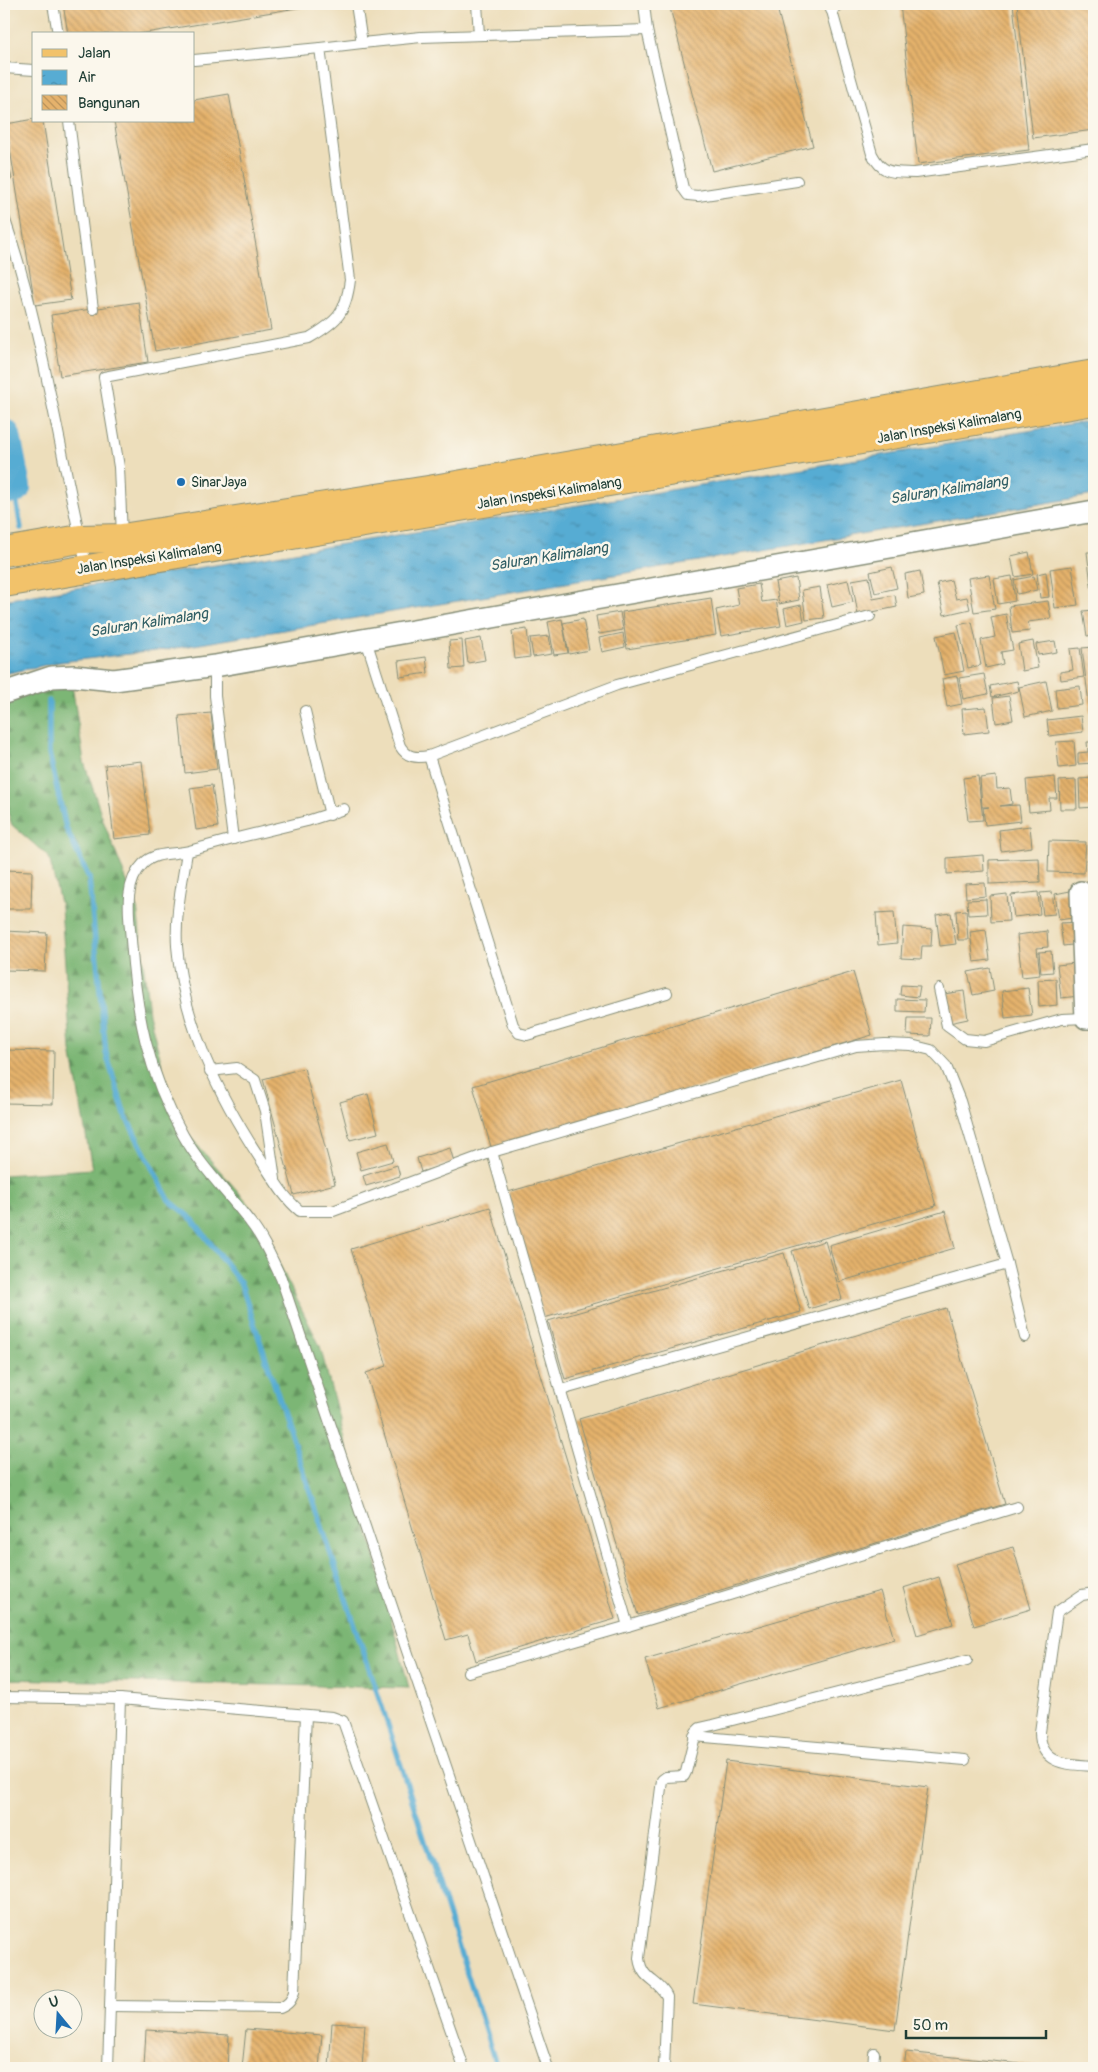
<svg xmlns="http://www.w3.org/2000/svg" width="1098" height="2072" font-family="Pangolin,sans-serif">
  <defs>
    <pattern id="forest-firs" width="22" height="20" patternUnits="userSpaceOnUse" patternTransform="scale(1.25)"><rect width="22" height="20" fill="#7cb674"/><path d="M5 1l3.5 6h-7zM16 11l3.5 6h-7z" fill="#659560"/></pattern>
    <pattern id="water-ripples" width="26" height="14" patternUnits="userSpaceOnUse" patternTransform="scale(1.25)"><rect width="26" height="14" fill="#57acd3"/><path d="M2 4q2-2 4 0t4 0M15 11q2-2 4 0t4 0" fill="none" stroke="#478dac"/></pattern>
    <pattern id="building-back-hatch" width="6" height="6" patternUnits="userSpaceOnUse" patternTransform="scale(1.25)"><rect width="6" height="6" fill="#e5b26c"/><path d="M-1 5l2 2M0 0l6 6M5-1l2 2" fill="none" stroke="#b9925a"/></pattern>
  </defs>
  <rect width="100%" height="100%" fill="#fbf7ec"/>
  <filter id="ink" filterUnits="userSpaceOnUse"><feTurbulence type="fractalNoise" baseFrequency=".02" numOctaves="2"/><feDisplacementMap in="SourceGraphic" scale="10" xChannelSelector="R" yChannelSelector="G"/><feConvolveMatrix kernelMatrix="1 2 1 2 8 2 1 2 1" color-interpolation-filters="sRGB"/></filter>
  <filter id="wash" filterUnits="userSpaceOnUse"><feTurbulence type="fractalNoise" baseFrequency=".0096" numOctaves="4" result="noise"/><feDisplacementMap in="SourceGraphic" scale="20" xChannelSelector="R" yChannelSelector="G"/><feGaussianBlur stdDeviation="1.12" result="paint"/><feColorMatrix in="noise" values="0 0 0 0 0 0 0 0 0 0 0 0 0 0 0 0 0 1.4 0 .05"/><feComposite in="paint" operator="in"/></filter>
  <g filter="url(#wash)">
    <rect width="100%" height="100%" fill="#eddebb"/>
    <polygon fill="url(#forest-firs)" stroke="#4e7a54" points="71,679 84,762 104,823 137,907 149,1014 176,1121 249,1204 320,1346 409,1688 4,1679 6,1583 4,1583 4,1175 92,1169 71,1050 61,907 49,857 12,825 4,801 4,698"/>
    <polygon fill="url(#water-ripples)" stroke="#3b7484" points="1094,420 1094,495 164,650 60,662 4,674 4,600"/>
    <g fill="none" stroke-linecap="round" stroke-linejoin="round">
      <g stroke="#57acd3" stroke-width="5.5">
        <polyline points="14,487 21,528"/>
        <polyline points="49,701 49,753 66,828 89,878 106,1053 125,1115 169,1200 193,1220 241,1284 390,1731 497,2068"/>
      </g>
      <polyline stroke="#57acd3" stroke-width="34" points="4,436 14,487"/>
    </g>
    <g id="blocks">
      <g fill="url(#building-back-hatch)">
        <polygon points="63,4 308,4 309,6 139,34 68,34"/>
        <polygon points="669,4 776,4 813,146 712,171"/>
        <polygon points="900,4 1013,4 1029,150 918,164"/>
        <polygon points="1017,4 1094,4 1094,130 1033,138"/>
        <polygon points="229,94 271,330 155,351 114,121 194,121 194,100"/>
        <polygon points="34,119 34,121 43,121 71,300 35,305 6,124"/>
        <polygon points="4,146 12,179 4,181"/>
        <polygon points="139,302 148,362 60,376 51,315"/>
        <polygon points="1029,552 1033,574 1015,577 1011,556"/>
        <polygon points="1087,552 1094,552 1094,601 1093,601"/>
        <polygon points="1072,566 1078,605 1055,608 1050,569"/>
        <polygon points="892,567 897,588 875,593 870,572"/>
        <polygon points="920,571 924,595 908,598 905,574"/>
        <polygon points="1046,572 1049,597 1040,598 1037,574"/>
        <polygon points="989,575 995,609 974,612 968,578"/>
        <polygon points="1012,576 1015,601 998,604 994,579"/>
        <polygon points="1034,576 1037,590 1017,594 1014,580"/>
        <polygon points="869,577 873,599 895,595 897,607 858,615 852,580"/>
        <polygon points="796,578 799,600 779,604 775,582"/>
        <polygon points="848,580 853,602 832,607 827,585"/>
        <polygon points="951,580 956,599 967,597 970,609 944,615 937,583"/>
        <polygon points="759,584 762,602 776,600 781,626 721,636 716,610 739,605 736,588"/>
        <polygon points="820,587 824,618 806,620 802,590"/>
        <polygon points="711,598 716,635 627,649 622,612"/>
        <polygon points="1048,601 1051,619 1028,622 1030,631 1012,633 1009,606"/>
        <polygon points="801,605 804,621 787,625 784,609"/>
        <polygon points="1094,610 1094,635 1087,636 1083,611"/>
        <polygon points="620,612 623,630 599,634 596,616"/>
        <polygon points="1006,614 1013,650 1001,652 1003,664 986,668 981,640 995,637 991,617"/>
        <polygon points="562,619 568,653 554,655 548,622"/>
        <polygon points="583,619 589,650 569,654 563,623"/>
        <polygon points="972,622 981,665 968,668 958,625"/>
        <polygon points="527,629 530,657 515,659 512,631"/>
        <polygon points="956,632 964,671 944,675 936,636"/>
        <polygon points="623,633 625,647 602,652 599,638"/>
        <polygon points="549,636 552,654 533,657 530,638"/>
        <polygon points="481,638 485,660 468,663 465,641"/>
        <polygon points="462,640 464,668 451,669 449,641"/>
        <polygon points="1033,641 1038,668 1022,671 1018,644"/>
        <polygon points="1055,641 1057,652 1038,655 1036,644"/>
        <polygon points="1094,647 1094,712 1090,712 1082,648"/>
        <polygon points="1080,648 1084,677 1061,680 1060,672 1073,670 1070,649"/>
        <polygon points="426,657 428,673 400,677 398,661"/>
        <polygon points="984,674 988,694 963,699 959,678"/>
        <polygon points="957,676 962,704 947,707 942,679"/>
        <polygon points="1017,681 1019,691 992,697 990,686"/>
        <polygon points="1046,681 1052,711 1025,717 1019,687"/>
        <polygon points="1080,686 1082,705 1057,708 1055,689"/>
        <polygon points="1009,696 1013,720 996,723 993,698"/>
        <polygon points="986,707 989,731 964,734 962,709"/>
        <polygon points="211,713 217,769 185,773 179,716"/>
        <polygon points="1081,716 1083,732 1049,736 1047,720"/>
        <polygon points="1074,741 1076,766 1059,768 1056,742"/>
        <polygon points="1087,742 1094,742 1094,763 1078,764 1078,753 1088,752"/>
        <polygon points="142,761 150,835 114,839 105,765"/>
        <polygon points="978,776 983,820 968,821 963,778"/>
        <polygon points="996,776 997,789 1010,788 1012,804 1000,806 1019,805 1021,821 985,825 983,808 989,807 982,807 980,778"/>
        <polygon points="1055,777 1057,798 1049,798 1050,810 1029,812 1026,780"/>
        <polygon points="1094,778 1094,807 1080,808 1079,779"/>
        <polygon points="1076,780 1077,809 1060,809 1059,781"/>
        <polygon points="212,785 218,827 196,830 190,788"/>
        <polygon points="1030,826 1032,847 1001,851 999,830"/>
        <polygon points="1049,841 1086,842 1084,873 1048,872"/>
        <polygon points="983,855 984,871 947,874 947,858"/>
        <polygon points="1039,858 1040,882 989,884 989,860"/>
        <polygon points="4,870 32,871 31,909 4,909"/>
        <polygon points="985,883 986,896 966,898 965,884"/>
        <polygon points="1075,890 1079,917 1059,920 1055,894"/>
        <polygon points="1038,892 1040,914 1014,917 1011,895"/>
        <polygon points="1052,892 1055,914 1043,915 1040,893"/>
        <polygon points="1007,894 1009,921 991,922 990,896"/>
        <polygon points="986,899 987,914 968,915 967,900"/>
        <polygon points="966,910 968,940 958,940 956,911"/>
        <polygon points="894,912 897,943 878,945 876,913"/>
        <polygon points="951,913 956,944 940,946 936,915"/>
        <polygon points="1079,922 1081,944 1063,946 1060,923"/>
        <polygon points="903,927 932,929 931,946 922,946 921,959 901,958"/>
        <polygon points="986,930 990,960 974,962 970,932"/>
        <polygon points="4,931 47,933 45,971 4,970"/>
        <polygon points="1047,931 1048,947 1037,948 1040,975 1022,977 1017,935"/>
        <polygon points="1051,951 1053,972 1041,973 1039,952"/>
        <polygon points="1076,963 1079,996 1061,998 1057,965"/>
        <polygon points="990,968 994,991 973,995 968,972"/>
        <polygon points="853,972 872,1035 492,1150 473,1086"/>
        <polygon points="1056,979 1057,1005 1039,1007 1038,980"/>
        <polygon points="901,985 920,986 918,997 900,995"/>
        <polygon points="1028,988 1032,1015 1005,1018 1002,991"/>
        <polygon points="964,991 968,1019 949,1023 944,994"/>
        <polygon points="897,999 925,1000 924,1012 897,1011"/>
        <polygon points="908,1018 931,1018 930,1036 907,1035"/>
        <polygon points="4,1050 54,1051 53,1104 4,1103"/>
        <polygon points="304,1068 335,1184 294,1195 263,1079"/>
        <polygon points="901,1080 936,1206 544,1318 508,1192"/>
        <polygon points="368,1094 378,1133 350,1140 340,1102"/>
        <polygon points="388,1143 393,1161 361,1170 356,1152"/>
        <polygon points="450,1148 454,1162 421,1172 417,1158"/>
        <polygon points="397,1165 400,1176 366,1186 363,1176"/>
        <polygon points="490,1207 615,1619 476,1661 468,1634 446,1640 366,1373 387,1366 351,1249"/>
        <polygon points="945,1211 955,1248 839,1282 829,1245"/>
        <polygon points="825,1241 842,1299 809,1309 792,1251"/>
        <polygon points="784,1253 801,1312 565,1379 548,1321"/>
        <polygon points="946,1308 1005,1504 638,1615 579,1419"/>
        <polygon points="1013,1547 1031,1609 974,1626 955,1564"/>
        <polygon points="939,1577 953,1624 917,1635 903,1588"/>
        <polygon points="880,1591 894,1639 659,1708 645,1659"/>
        <polygon points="726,1761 928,1787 895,2030 693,2004"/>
        <polygon points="332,2023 365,2025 362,2068 329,2068"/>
        <polygon points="246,2029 322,2035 319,2068 242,2068"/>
        <polygon points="146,2030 229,2035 227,2068 144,2068"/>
        <polygon points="906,2052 1049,2067 1049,2068 904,2068"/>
      </g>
    </g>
  </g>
  <g filter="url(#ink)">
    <use href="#blocks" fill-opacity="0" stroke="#868e78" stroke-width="1"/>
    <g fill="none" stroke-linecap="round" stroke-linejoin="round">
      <defs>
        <g id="service">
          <polyline points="53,4 58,34"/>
          <polyline points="477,4 479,35"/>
          <polyline points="644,4 647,30 683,188 688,195 698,196 797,181"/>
          <path d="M 830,4 L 872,154 C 883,175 893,172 915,173 L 1094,149"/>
          <polyline points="831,10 840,4"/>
          <polyline points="362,43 421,37 647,30"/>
          <polyline points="194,60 320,48"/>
          <polyline points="4,68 34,70"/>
          <polyline points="69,121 93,309"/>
          <path d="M 4,217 C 43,331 59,451 87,568"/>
          <path d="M 122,536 L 119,467 L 104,377 L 309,338 C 338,321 346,313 350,280 L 320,48 L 362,43 L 356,4"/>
          <path d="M 366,640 L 400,746 C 407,758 416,758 429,756 L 617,685 L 870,616"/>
          <path d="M 215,666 L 215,696 L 233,839 C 218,843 204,847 189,851 C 173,855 156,851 143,864 C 123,884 129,915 131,940 C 136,1012 147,1071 183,1135 C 201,1167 228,1193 250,1222 C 263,1238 272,1259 281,1278 L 548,2068"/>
          <polyline points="305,711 330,815"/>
          <polyline points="429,756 513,1025 519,1033 527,1035 667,993"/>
          <polyline points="233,839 307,821 344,809"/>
          <path d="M 187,852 C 182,884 175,914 177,946 C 183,1024 219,1096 261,1160 C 273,1178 283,1197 300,1211 L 333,1211 L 492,1152 L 856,1046 L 885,1044 L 911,1045 L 931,1050 L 946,1066 L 960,1101 L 1007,1264 L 1025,1337"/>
          <polyline points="939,989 947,1026 965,1039 984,1041 1062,1019 1086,1018"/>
          <polyline points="210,1071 237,1068 255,1080 265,1111 275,1179"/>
          <polyline points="492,1152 628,1626 1017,1507"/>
          <polyline points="561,1390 1007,1264"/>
          <path d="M 1094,1593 L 1082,1595 L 1057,1612 L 1040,1732 C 1040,1766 1069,1764 1094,1766"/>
          <polyline points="468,1672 628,1626"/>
          <polyline points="4,1697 120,1699 332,1717 343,1721 464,2068"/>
          <polyline points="694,1736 965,1760"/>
          <path d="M 111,2006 L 280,2008 C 289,2004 291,2001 294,1992 L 306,1715"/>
          <polyline points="108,2068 120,1699"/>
          <path d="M 664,2068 L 667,1997 C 659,1979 642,1982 639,1958 L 662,1780 L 666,1777 L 684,1776 L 686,1772 L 696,1732 L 700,1728 L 713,1725 L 967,1660"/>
          <polyline points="873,2068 874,2053"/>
        </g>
        <g id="minor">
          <polyline points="4,693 52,677 74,676 114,680 215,666 1094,511"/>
          <polyline points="1081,892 1086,1018 1094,1018"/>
        </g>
        <g id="primary">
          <polyline points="4,552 80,539 122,538 428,490 1094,374"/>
          <polyline points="4,583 1094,401"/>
        </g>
      </defs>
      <use href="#service" stroke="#868e78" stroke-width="12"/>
      <use href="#minor" stroke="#868e78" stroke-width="24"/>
      <use href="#primary" stroke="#868e78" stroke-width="30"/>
      <use href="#service" stroke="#fff" stroke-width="10"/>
      <use href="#minor" stroke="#fff" stroke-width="21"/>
      <use href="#primary" stroke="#f2c26a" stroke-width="28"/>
    </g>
  </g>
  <circle fill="#1f6fb2" stroke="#fbf7ec" stroke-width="2" cx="181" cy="482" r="5"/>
  <g text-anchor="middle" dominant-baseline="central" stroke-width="5" stroke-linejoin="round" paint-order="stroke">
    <g font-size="14" fill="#1f3d34" stroke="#fbf7ec">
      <text transform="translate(949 426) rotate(-10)">Jalan Inspeksi Kalimalang</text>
      <text transform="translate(549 493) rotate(-9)">Jalan Inspeksi Kalimalang</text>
      <text transform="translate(149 558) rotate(-9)">Jalan Inspeksi Kalimalang</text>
    </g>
    <g font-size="14" fill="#1f3d34" stroke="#fbf7ec" text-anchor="start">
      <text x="191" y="482">SinarJaya</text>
    </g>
    <g font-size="15" font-style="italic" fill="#305e64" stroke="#fbf7ec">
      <text transform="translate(949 490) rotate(-9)">Saluran Kalimalang</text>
      <text transform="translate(549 557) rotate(-9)">Saluran Kalimalang</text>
      <text transform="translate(149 623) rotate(-9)">Saluran Kalimalang</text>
    </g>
  </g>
  <rect width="1098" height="2072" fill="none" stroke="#fbf7ec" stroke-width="20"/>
  <rect x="32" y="32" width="162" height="90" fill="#fbf7ec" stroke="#a3ada2"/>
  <rect x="42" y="49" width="25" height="8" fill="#f2c26a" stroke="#a3ada2"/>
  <text x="78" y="58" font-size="15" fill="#1f3d34">Jalan</text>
  <rect x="42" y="70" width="25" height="15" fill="url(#water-ripples)" stroke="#a3ada2"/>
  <text x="78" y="82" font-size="15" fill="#1f3d34">Air</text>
  <rect x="42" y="95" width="25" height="15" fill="url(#building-back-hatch)" stroke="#a3ada2"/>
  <text x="78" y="108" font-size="15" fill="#1f3d34">Bangunan</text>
  <g transform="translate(58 2014) rotate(342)"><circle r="24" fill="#fbf7ec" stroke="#a3ada2"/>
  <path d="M0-4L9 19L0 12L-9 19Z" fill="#1f6fb2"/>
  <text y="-8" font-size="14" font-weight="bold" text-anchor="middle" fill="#1f3d34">U</text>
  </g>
  <path d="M906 2030v8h140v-8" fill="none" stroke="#1f3d34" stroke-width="2.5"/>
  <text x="913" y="2030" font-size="15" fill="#1f3d34" stroke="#fbf7ec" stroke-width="4" paint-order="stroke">50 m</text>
</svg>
